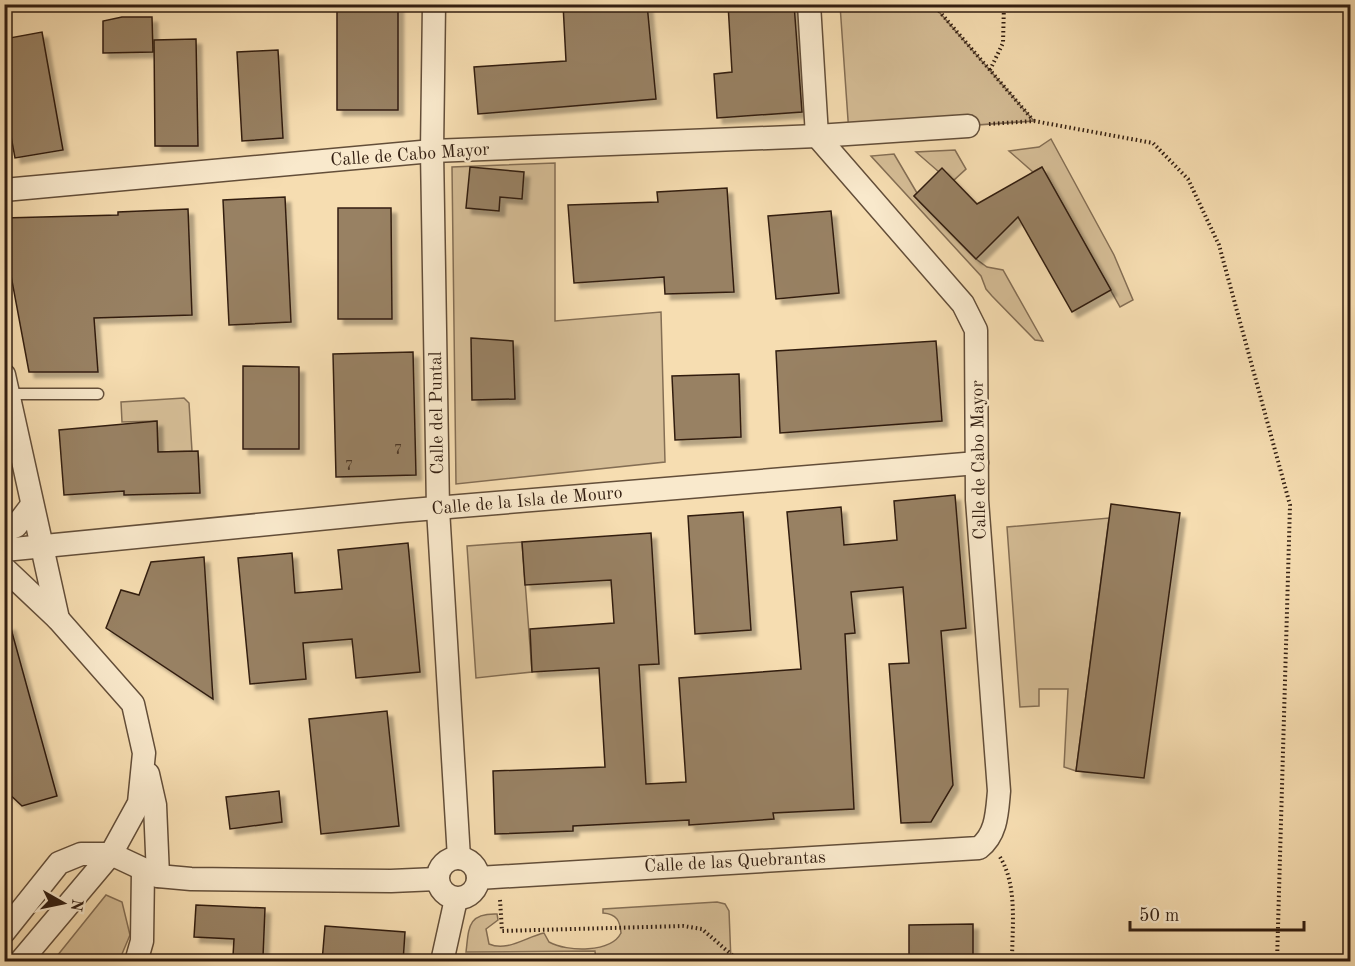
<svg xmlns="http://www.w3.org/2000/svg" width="1355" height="966" font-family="'Old Standard TT',serif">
  <defs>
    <filter id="shadow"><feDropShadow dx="5.5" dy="5.5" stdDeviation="1.5" flood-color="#0004"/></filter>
  </defs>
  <rect width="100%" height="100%" fill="#f6ddb1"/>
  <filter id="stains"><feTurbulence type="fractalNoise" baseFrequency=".00333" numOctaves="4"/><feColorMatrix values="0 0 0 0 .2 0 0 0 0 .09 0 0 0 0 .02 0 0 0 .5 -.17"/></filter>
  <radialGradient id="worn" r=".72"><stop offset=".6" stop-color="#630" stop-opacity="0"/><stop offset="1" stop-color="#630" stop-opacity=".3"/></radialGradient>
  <g fill="#d5bd96" stroke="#846e54" stroke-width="1.5">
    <polygon points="840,5 933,5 1034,121 849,134"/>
    <polygon points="1051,139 1114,255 1133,300 1120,307 1042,167 1033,172 1009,151 1039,147"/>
    <polygon points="955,150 966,169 954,180 939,172 916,152"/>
    <polygon points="894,154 917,193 914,196 976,259 987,267 1003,270 1043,341 1035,340 992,296 986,289 981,276 871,156"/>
    <polygon points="555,163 555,321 661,312 665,462 456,484 452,167"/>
    <polygon points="184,398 189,403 192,451 158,452 157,421 122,422 121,402"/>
    <polygon points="1109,518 1076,771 1064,767 1068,689 1039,689 1039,706 1020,707 1007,527"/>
    <polygon points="522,542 532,672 476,678 467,546"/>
    <polygon points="106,895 122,902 130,935 119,961 53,961"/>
    <path d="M 717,902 L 725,904 L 729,911 L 731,961 L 596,961 L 595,951 L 466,952 C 469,928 467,913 497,914 L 498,920 L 486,929 L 489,944 C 507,952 526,937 544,933 L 549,942 C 567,952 611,953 621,933 C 620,921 617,914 603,913 L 603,909 Z"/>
  </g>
  <g fill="#988164" stroke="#321e11" stroke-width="1.5" filter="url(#shadow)">
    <rect x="337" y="4" width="61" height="106"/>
    <polygon points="563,4 647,4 656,99 478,114 474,67 566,61"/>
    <polygon points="728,4 794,4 802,112 717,118 714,74 732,72"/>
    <polygon points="122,17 152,17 153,52 103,53 103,21"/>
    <polygon points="42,32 63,150 15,158 4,98 4,39"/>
    <polygon points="196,39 198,146 155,146 154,40"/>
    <polygon points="278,50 283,138 242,141 237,52"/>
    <polygon points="470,167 524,172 522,199 500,197 499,211 466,208"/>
    <polygon points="1042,167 1111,290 1072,312 1018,217 976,259 914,196 942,168 977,204"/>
    <polygon points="727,188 734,292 665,294 664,277 574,283 568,205 658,202 657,192"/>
    <polygon points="285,197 291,322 229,325 223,200"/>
    <polygon points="338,208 391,208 392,319 338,319"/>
    <polygon points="188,209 192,315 94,318 98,372 29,372 4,238 4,218 118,215 118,212"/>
    <polygon points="831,211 839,293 776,299 768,216"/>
    <polygon points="471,338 513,341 515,399 472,400"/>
    <polygon points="936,341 942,421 780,433 776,351"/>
    <polygon points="413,352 416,475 336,477 333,354"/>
    <polygon points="243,366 299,367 299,449 243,449"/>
    <polygon points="739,374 741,437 675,440 672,376"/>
    <polygon points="157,421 158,452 198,451 200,493 124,495 124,491 64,495 59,430"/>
    <polygon points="955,495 966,628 941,631 953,785 931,822 901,823 889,664 909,663 903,587 851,592 855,633 845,634 854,809 773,813 774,819 689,825 689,820 573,826 573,831 495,834 493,771 605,767 599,668 532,672 530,629 614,623 611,580 525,585 522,542 651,533 659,664 639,665 646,784 686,782 679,678 801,669 787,512 841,507 844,545 897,540 894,501"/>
    <polygon points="1111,504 1180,513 1144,778 1076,771"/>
    <polygon points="743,512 751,630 695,634 688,516"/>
    <polygon points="408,543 420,672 356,678 352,639 303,643 306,679 250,684 238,558 292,553 295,593 342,589 338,550"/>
    <polygon points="204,557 213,699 106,628 121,590 139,595 151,562"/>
    <polygon points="10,625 57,796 22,806 4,789 4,626"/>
    <polygon points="387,711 399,826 321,834 309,719"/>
    <polygon points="279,791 282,822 230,829 226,797"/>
    <polygon points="196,905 265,908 263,957 233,956 234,939 194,937"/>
    <polygon points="973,924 973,962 909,962 909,925"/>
    <polygon points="325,926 405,932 403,962 322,962"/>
  </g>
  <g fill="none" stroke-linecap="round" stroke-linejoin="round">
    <defs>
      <polyline id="service" points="9,394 98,394"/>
      <g id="minor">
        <polyline points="434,4 432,151 438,509 459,858"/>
        <polyline points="4,190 432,151 817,136 968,126"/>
        <polyline points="4,375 58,619"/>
        <polyline points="4,531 16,526 32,505"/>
        <polyline points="4,550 400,511 977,463"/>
        <polyline points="4,568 58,619 133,704 144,753 139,803 111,854 20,962"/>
        <polyline points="148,774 155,805 158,876"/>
        <polyline points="111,854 158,876 191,879 391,881 437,879"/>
        <circle cx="458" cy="878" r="20"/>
        <path d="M 478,878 L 979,848 C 997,834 997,812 999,791 L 977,500 L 976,330 L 963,304 L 817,136 L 809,4"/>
        <polyline points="4,932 59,863 81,854 111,854"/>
        <polyline points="136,962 142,941 143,871"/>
        <polyline points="442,962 456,899"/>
      </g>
    </defs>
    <use href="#service" stroke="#634e39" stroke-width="13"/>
    <use href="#minor" stroke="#634e39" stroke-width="25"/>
    <g stroke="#321e11" stroke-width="4" stroke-dasharray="1.5 3" stroke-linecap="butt">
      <polyline points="933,4 1033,120"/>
      <polyline points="990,70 1003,43 1004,4"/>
      <polyline points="989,124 1034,121 1153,143 1188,179 1219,245 1290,505 1277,962"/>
      <path d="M 1000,857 C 1018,886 1012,928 1012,962"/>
      <polyline points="500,900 502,931 683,926 702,929 740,962"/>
    </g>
    <use href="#service" stroke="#f9e9cc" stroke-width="10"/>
    <use href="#minor" stroke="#f9e9cc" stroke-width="22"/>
  </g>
  <g text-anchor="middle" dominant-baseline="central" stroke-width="5" stroke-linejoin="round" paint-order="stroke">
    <g font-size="15" fill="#4c3726">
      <text x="398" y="450">7</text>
      <text x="349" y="466">7</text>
    </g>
    <g font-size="18" fill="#321e11" stroke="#f9e9cc">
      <text transform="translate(410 155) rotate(-4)">Calle de Cabo Mayor</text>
      <text transform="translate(437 413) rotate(-91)">Calle del Puntal</text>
      <text transform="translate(979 460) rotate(-91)">Calle de Cabo Mayor</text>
      <text transform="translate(527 501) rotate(-5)">Calle de la Isla de Mouro</text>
      <text transform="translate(735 862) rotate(-3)">Calle de las Quebrantas</text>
    </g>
  </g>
  <rect width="1355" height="966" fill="none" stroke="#f6ddb1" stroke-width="24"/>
  <rect x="6" y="6" width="1343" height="954" fill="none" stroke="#321e11" stroke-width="3"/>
  <rect x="12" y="12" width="1331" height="942" fill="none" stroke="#321e11" stroke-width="1.5"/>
  <g transform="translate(63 903) rotate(99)" stroke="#f9e9cc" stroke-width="4.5" paint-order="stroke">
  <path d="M0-4.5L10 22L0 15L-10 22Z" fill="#321e11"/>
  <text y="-9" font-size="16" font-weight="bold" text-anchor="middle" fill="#321e11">N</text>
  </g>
  <path d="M1130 921v9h174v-9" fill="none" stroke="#321e11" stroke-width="3"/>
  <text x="1139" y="921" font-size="18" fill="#321e11" stroke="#f9e9cc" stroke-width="4.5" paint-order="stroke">50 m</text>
  <rect width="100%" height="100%" filter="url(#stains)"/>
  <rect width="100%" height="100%" fill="url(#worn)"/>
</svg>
